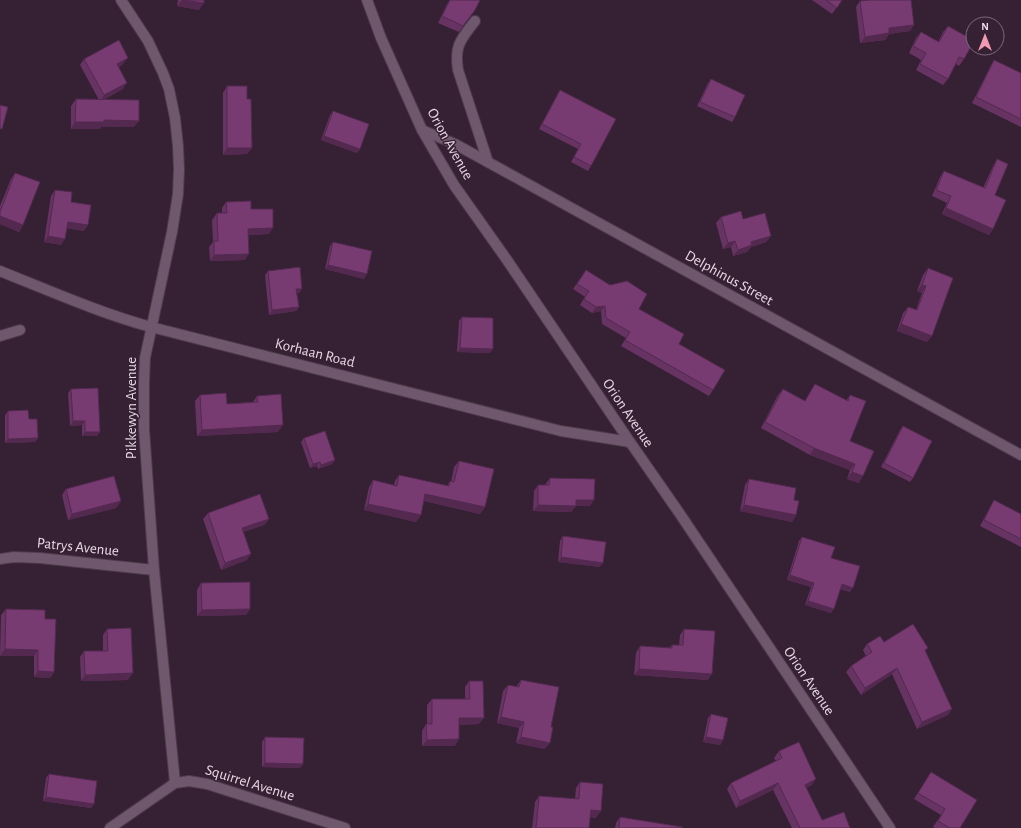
<svg xmlns="http://www.w3.org/2000/svg" width="1021" height="828" font-family="'Alegreya Sans',sans-serif">
  <rect width="100%" height="100%" fill="#362034"/>
  <g fill="none" stroke-linecap="round" stroke-linejoin="round">
    <defs>
      <g id="street">
        <polyline points="121,0 148,41 163,73 169,89 175,118 178,146 179,169 178,194 172,232 145,358 144,383 144,429 154,570 175,783"/>
        <polyline points="367,0 381,38 422,130 454,185 507,260 630,442 680,514 890,828"/>
        <path d="M 475,21 C 461,39 454,46 458,70 L 488,162"/>
        <polyline points="422,130 455,144 1021,455"/>
        <path d="M 0,271 C 50,291 100,313 151,327 L 561,431 L 630,442"/>
        <polyline points="0,336 20,330"/>
        <polyline points="0,559 14,557 40,558 154,570"/>
        <polyline points="110,828 175,783 189,781 207,784 345,828"/>
      </g>
    </defs>
    <use href="#street" stroke="#4d3b4b" stroke-width="12"/>
    <use href="#street" stroke="#6f576d" stroke-width="10"/>
  </g>
  <g fill="#663362">
    <polygon points="178,0 204,0 199,10 177,6"/>
    <polygon points="450,0 480,0 475,10 459,32 438,23 447,4"/>
    <polygon points="812,0 842,0 832,14"/>
    <polygon points="860,1 910,31 889,34 885,40 860,43 856,7"/>
    <polygon points="948,26 964,59 959,66 956,64 948,79 943,85 916,70 921,60 909,53 916,38 921,32 938,42 943,32"/>
    <polygon points="84,59 123,64 119,67 123,89 103,100 134,127 101,127 100,129 71,129 71,106 76,99 99,100 80,65"/>
    <polygon points="994,60 1021,73 1021,127 972,103 990,67"/>
    <polygon points="711,79 735,117 732,122 697,106 708,83"/>
    <polygon points="227,86 247,99 252,148 247,154 223,155 223,93"/>
    <polygon points="560,90 591,166 588,171 571,162 578,149 539,129 557,95"/>
    <polygon points="333,111 360,149 357,153 321,140 330,115"/>
    <polygon points="997,159 993,229 989,235 942,214 947,203 932,196 940,177 944,171 983,188 993,166"/>
    <polygon points="15,173 23,225 19,232 0,224 0,206 11,179"/>
    <polygon points="55,190 71,202 84,231 67,228 61,245 44,242 51,196"/>
    <polygon points="226,202 251,209 269,234 248,235 245,260 210,261 209,247 213,242 212,220 217,213 222,213 222,208"/>
    <polygon points="721,217 743,219 771,236 766,242 751,247 747,252 733,256 731,247 723,249 716,223"/>
    <polygon points="333,242 364,279 325,269 330,246"/>
    <polygon points="928,268 927,342 897,331 903,313 908,307 916,310 922,293 917,291 923,275"/>
    <polygon points="586,270 639,309 679,344 713,390 709,396 621,346 626,338 602,324 601,311 592,313 580,305 585,297 573,289"/>
    <polygon points="268,271 302,289 299,293 297,293 299,307 296,311 269,315 265,275"/>
    <polygon points="462,317 490,353 457,352 459,321"/>
    <polygon points="815,384 846,401 850,395 850,441 859,483 847,479 850,470 810,455 761,428 778,395 783,389 805,401 811,390"/>
    <polygon points="71,389 97,436 82,436 82,425 70,426 68,393"/>
    <polygon points="200,395 227,404 253,402 257,396 278,432 197,436 195,401"/>
    <polygon points="8,411 29,419 38,438 35,442 5,443 5,415"/>
    <polygon points="903,426 913,478 910,482 881,467 900,430"/>
    <polygon points="304,438 335,460 332,464 318,469 317,466 310,468 301,442"/>
    <polygon points="459,461 485,507 480,514 424,501 421,515 416,522 364,510 369,487 373,480 394,485 395,481 399,475 447,486 450,481 451,482 454,467"/>
    <polygon points="550,478 590,506 576,506 571,512 533,511 534,491 538,485 545,485"/>
    <polygon points="749,479 794,500 796,515 792,522 740,511 745,485"/>
    <polygon points="66,489 121,501 116,508 68,520 62,495"/>
    <polygon points="994,500 1021,514 1021,547 980,526 990,507"/>
    <polygon points="208,513 269,519 264,525 243,532 247,560 221,570 203,519"/>
    <polygon points="563,536 600,567 558,562 560,541"/>
    <polygon points="802,537 831,558 850,592 840,589 831,613 805,605 811,587 787,580 799,541"/>
    <polygon points="201,583 250,609 246,615 197,616 197,590"/>
    <polygon points="6,609 45,619 54,672 50,678 34,677 34,656 0,656 1,615"/>
    <polygon points="107,629 128,680 81,681 80,657 84,651 103,651 103,635"/>
    <polygon points="684,629 708,680 634,675 636,653 640,646 669,648 672,645 679,645 680,635"/>
    <polygon points="884,642 926,652 948,715 917,729 892,674 861,695 846,672 851,666 866,656 863,650 867,644"/>
    <polygon points="521,680 545,749 516,743 519,728 497,723 503,691 508,685 516,687"/>
    <polygon points="469,681 479,724 459,725 455,746 422,746 422,731 426,724 427,724 427,705 432,699 465,699 465,687"/>
    <polygon points="711,714 723,740 720,745 703,742 708,718"/>
    <polygon points="265,737 303,764 300,768 262,767 262,742"/>
    <polygon points="779,751 812,785 806,788 822,820 850,828 792,828 773,790 736,808 727,789 731,783 776,761 774,758"/>
    <polygon points="931,772 960,828 935,828 933,827 941,815 914,799"/>
    <polygon points="49,774 94,804 91,808 43,801 46,778"/>
    <polygon points="580,782 596,818 590,817 589,828 532,828 535,802 539,796 575,799 576,788"/>
    <polygon points="620,817 682,828 615,828 616,823"/>
  </g>
  <g fill="#532950">
    <polygon points="182,0 204,3 199,10 177,6"/>
    <polygon points="914,25 910,31 889,34 885,40 860,43 865,37 889,28"/>
    <polygon points="128,58 123,64 113,70 117,64"/>
    <polygon points="127,83 123,89 100,102 104,95"/>
    <polygon points="104,120 139,121 134,127 101,127 100,129 71,129 75,122"/>
    <polygon points="324,136 360,149 357,153 321,140"/>
    <polygon points="227,148 252,148 247,154 223,155"/>
    <polygon points="946,208 993,229 989,235 942,214"/>
    <polygon points="0,216 23,225 19,232 0,224"/>
    <polygon points="68,222 88,225 84,231 63,228"/>
    <polygon points="273,228 269,234 244,235 248,229"/>
    <polygon points="48,236 65,239 61,245 44,242"/>
    <polygon points="771,236 766,242 751,247 747,252 733,256 738,250 751,242"/>
    <polygon points="735,241 731,247 723,249 728,243"/>
    <polygon points="249,254 245,260 210,261 214,255"/>
    <polygon points="328,265 367,274 364,279 325,269"/>
    <polygon points="922,285 926,286 922,293 917,291"/>
    <polygon points="296,289 302,289 299,293 293,294"/>
    <polygon points="605,306 601,311 592,313 596,307"/>
    <polygon points="299,307 296,311 269,315 272,310"/>
    <polygon points="901,324 932,336 927,342 897,331"/>
    <polygon points="460,348 493,349 490,353 457,352"/>
    <polygon points="73,421 85,421 82,425 70,426"/>
    <polygon points="283,425 278,432 197,436 202,430"/>
    <polygon points="85,432 100,432 97,436 82,436"/>
    <polygon points="38,438 35,442 5,443 8,439"/>
    <polygon points="814,448 855,464 850,470 810,455"/>
    <polygon points="335,460 332,464 318,469 321,465"/>
    <polygon points="320,462 317,466 310,468 313,464"/>
    <polygon points="852,472 863,476 859,483 847,479"/>
    <polygon points="425,494 485,507 480,514 421,500"/>
    <polygon points="576,500 594,500 590,506 571,506 576,506 571,512 533,511 538,505"/>
    <polygon points="121,501 116,508 68,520 72,514"/>
    <polygon points="368,504 421,515 416,522 364,510"/>
    <polygon points="744,505 796,515 792,522 740,511"/>
    <polygon points="269,519 264,525 238,534 242,528"/>
    <polygon points="251,554 247,560 221,570 225,563"/>
    <polygon points="561,557 603,563 600,567 558,562"/>
    <polygon points="790,575 814,583 811,587 787,580"/>
    <polygon points="842,584 853,588 850,592 839,589"/>
    <polygon points="808,601 834,609 831,613 805,605"/>
    <polygon points="250,609 246,615 197,616 202,610"/>
    <polygon points="5,649 38,650 34,656 0,656"/>
    <polygon points="897,668 892,674 861,695 865,688"/>
    <polygon points="639,669 712,674 708,680 634,675"/>
    <polygon points="38,671 54,672 50,678 34,677"/>
    <polygon points="133,673 128,680 81,681 85,675"/>
    <polygon points="952,709 948,715 917,729 922,722"/>
    <polygon points="501,717 524,722 519,728 497,723"/>
    <polygon points="459,718 484,718 479,724 455,725"/>
    <polygon points="521,737 550,743 545,749 516,743"/>
    <polygon points="706,737 723,740 720,745 703,742"/>
    <polygon points="459,739 455,746 422,746 427,740"/>
    <polygon points="265,763 303,764 300,768 262,767"/>
    <polygon points="816,779 812,785 800,791 805,785"/>
    <polygon points="778,783 773,790 736,808 740,801"/>
    <polygon points="46,797 94,804 91,808 43,801"/>
    <polygon points="591,810 601,811 596,818 586,816"/>
  </g>
  <g fill="#773b72" stroke="#532950">
    <polygon points="182,0 204,0 204,3"/>
    <polygon points="450,0 480,0 475,10 463,26 442,16"/>
    <polygon points="826,0 842,0 837,8"/>
    <polygon points="870,0 911,0 914,25 889,28 889,33 865,37 860,1"/>
    <polygon points="948,26 973,40 973,43 964,59 959,57 948,79 920,64 926,53 913,46 921,32 939,42"/>
    <polygon points="119,40 128,58 117,64 127,83 104,95 84,59"/>
    <polygon points="994,60 1021,73 1021,119 976,97"/>
    <polygon points="711,79 745,95 735,117 700,102"/>
    <polygon points="227,86 247,86 247,99 251,99 252,148 227,148"/>
    <polygon points="560,90 616,119 591,166 574,157 581,144 542,124"/>
    <polygon points="76,99 139,100 139,121 104,120 104,122 75,122"/>
    <polygon points="0,105 8,107 2,129 0,129"/>
    <polygon points="333,111 369,124 360,149 324,136"/>
    <polygon points="997,159 1008,164 995,195 1006,200 993,229 946,208 951,196 936,190 944,171 985,188"/>
    <polygon points="15,173 40,182 23,225 0,216 0,212"/>
    <polygon points="55,190 72,192 71,202 91,205 88,225 68,222 65,239 48,236"/>
    <polygon points="251,201 251,209 273,209 273,228 248,229 249,254 214,255 214,241 218,241 217,213 227,213 226,202"/>
    <polygon points="741,211 743,219 765,213 771,236 751,242 752,245 738,250 735,241 728,243 721,217"/>
    <polygon points="333,242 372,251 367,274 328,265"/>
    <polygon points="300,267 302,289 296,289 299,307 272,310 268,271"/>
    <polygon points="928,268 953,278 932,336 901,324 908,307 917,310 926,286 922,285"/>
    <polygon points="586,270 610,285 627,281 647,294 639,309 684,334 679,344 725,370 713,390 625,340 630,332 606,318 605,306 596,307 584,299 589,291 577,284"/>
    <polygon points="462,317 493,318 493,349 460,348"/>
    <polygon points="815,384 848,401 850,395 866,401 850,441 874,451 863,476 852,472 855,464 814,448 765,422 783,389 805,401"/>
    <polygon points="98,388 100,432 85,432 85,421 73,421 71,389"/>
    <polygon points="226,393 227,404 258,402 257,396 281,394 283,425 202,430 200,395"/>
    <polygon points="28,410 29,419 37,419 38,438 8,439 8,411"/>
    <polygon points="903,426 932,441 913,478 884,463"/>
    <polygon points="325,431 335,460 321,465 320,462 313,464 304,438"/>
    <polygon points="459,461 494,469 485,507 425,494 421,515 368,504 373,480 397,486 399,475 449,486 450,481 454,482"/>
    <polygon points="114,476 121,501 72,514 66,489"/>
    <polygon points="550,478 595,479 594,500 576,500 576,506 538,505 538,485 549,485"/>
    <polygon points="749,479 796,488 794,500 799,501 796,515 744,505"/>
    <polygon points="260,494 269,519 242,528 251,554 225,563 208,513"/>
    <polygon points="994,500 1021,514 1021,539 984,520"/>
    <polygon points="563,536 606,542 603,563 561,557"/>
    <polygon points="802,537 835,547 831,558 860,566 853,588 842,584 834,609 808,601 814,583 790,575"/>
    <polygon points="250,582 250,609 202,610 201,583"/>
    <polygon points="6,609 45,610 45,619 56,619 54,672 38,671 38,650 5,649"/>
    <polygon points="913,624 928,648 925,650 952,709 922,722 897,668 865,688 851,666 872,652 867,644 880,636 884,642"/>
    <polygon points="131,628 133,673 85,675 84,651 108,651 107,629"/>
    <polygon points="684,629 715,631 712,674 639,669 640,646 672,648 672,645 683,645"/>
    <polygon points="521,680 559,687 551,727 553,727 550,743 521,737 524,722 501,717 508,685 519,687"/>
    <polygon points="469,681 483,681 484,718 459,718 459,739 427,740 426,724 432,724 432,699 470,699"/>
    <polygon points="711,714 728,718 723,740 706,737"/>
    <polygon points="265,737 304,738 303,764 265,763"/>
    <polygon points="799,742 816,779 805,785 822,820 844,812 850,828 800,828 778,783 740,801 731,783 782,758 779,751"/>
    <polygon points="931,772 977,800 960,828 950,828 938,821 945,809 918,793"/>
    <polygon points="49,774 97,781 94,804 46,797"/>
    <polygon points="580,782 603,784 601,811 591,810 589,828 536,828 539,796 579,799"/>
    <polygon points="620,817 682,827 682,828 619,828"/>
  </g>
  <g text-anchor="middle" dominant-baseline="central" stroke-width="3" stroke-linejoin="round" paint-order="stroke">
    <g font-size="15" fill="#e7d9e5" stroke="#362034">
      <text transform="translate(450 144) rotate(61)">Orion Avenue</text>
      <text transform="translate(729 278) rotate(29)">Delphinus Street</text>
      <text transform="translate(315 353) rotate(14)">Korhaan Road</text>
      <text transform="translate(131 408) rotate(-90)">Pikkewyn Avenue</text>
      <text transform="translate(628 413) rotate(56)">Orion Avenue</text>
      <text transform="translate(78 547) rotate(6)">Patrys Avenue</text>
      <text transform="translate(809 681) rotate(56)">Orion Avenue</text>
      <text transform="translate(250 783) rotate(17)">Squirrel Avenue</text>
    </g>
  </g>
  <g transform="translate(985 36)"><circle r="19" fill="#362034" stroke="#7d6a7b"/>
  <path d="M0-3L7 15L0 10L-7 15Z" fill="#f19ab1"/>
  <text y="-6" font-size="11" font-weight="bold" text-anchor="middle" fill="#e7d9e5">N</text>
  </g>
</svg>
